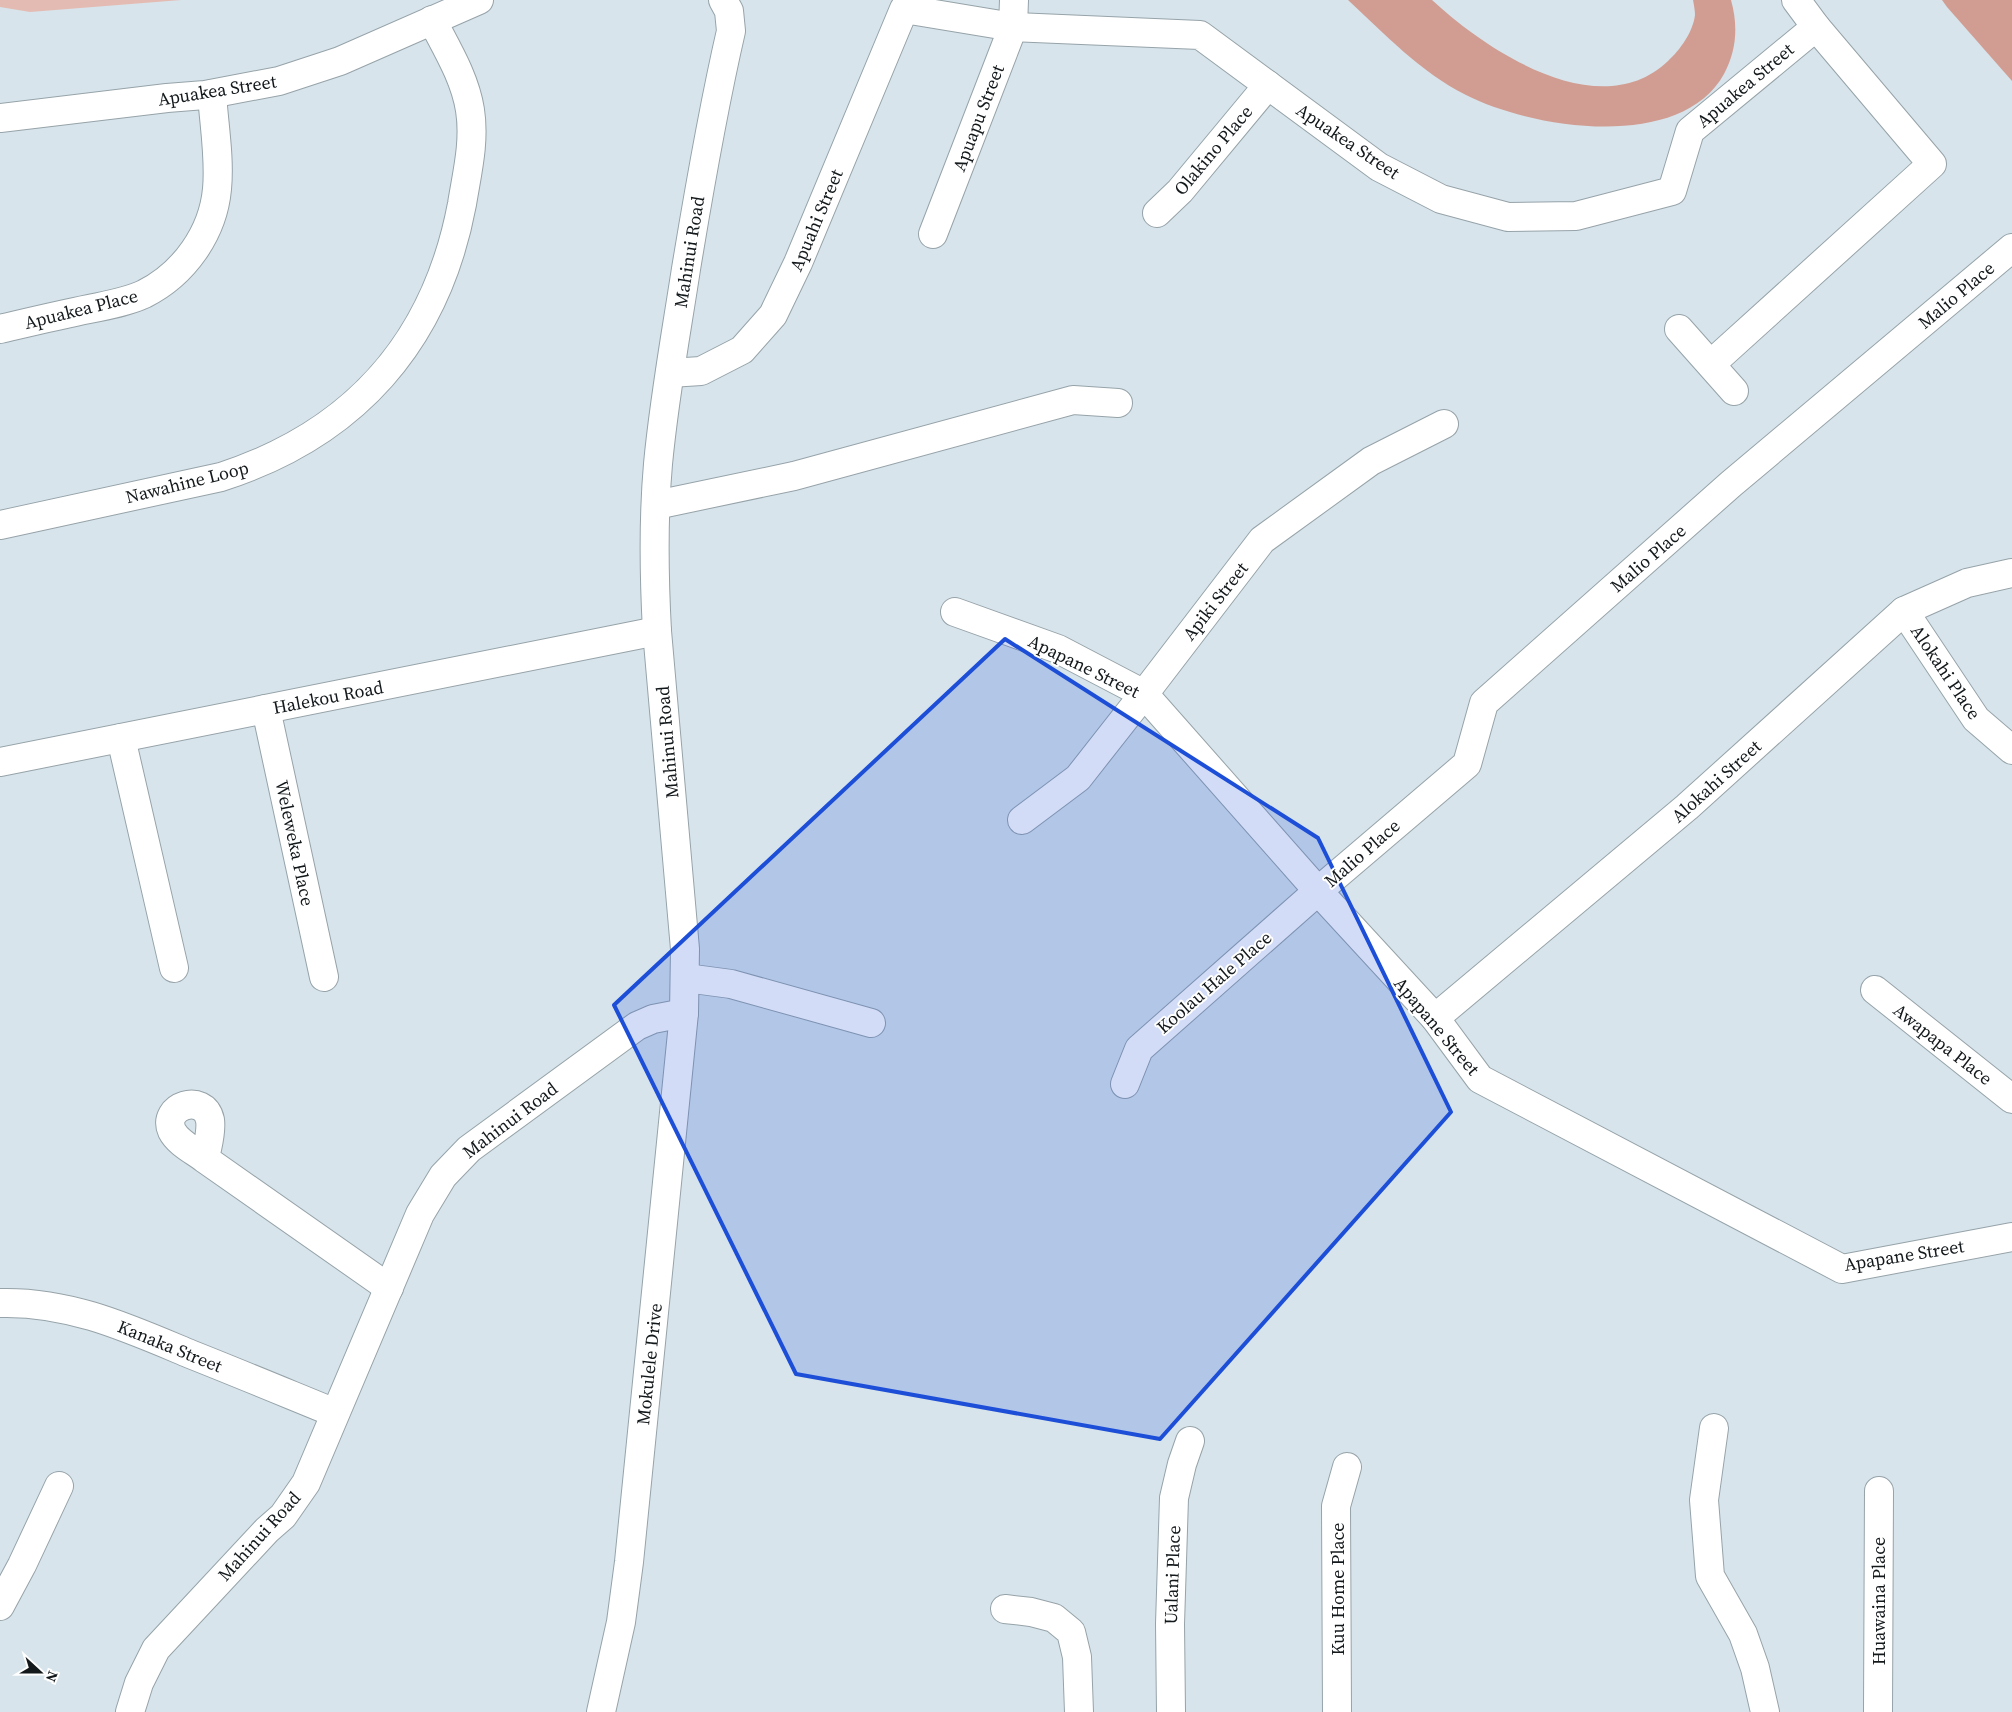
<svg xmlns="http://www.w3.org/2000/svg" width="2012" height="1712" font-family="'Source Serif 4',serif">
  <rect width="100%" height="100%" fill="#d7e4eb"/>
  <polygon fill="#e4bbb2" points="0,0 181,0 30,12 0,7"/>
  <g fill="#d19d92">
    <path d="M 1348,0 L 1432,0 C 1487,51 1600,126 1668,61 C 1680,50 1693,32 1695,15 C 1695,11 1694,5 1693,0 L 1731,0 C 1738,25 1737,50 1724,74 C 1681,152 1533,129 1466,95 C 1420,72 1385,34 1348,0 Z"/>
    <polygon points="1942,0 2012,0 2012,81 1947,7"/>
  </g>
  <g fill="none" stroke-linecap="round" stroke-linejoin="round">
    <defs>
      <g id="minor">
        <polyline points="0,118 167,98 205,95 279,81 340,61 479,0"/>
        <polyline points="1157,213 1180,191 1268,85"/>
        <polyline points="933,234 1013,27 1014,0"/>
        <path d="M 0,329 C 30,322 59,315 89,309 C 108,305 127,302 144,294 C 184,274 213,233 217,189 C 220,158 214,125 212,94"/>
        <polyline points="1679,329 1734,391"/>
        <polyline points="1711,364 1932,164 1816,27 1796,0"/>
        <polyline points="670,373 701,371 742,350 773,315 798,263 904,9 1013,27 1200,35 1379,167 1441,199 1508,217 1576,216 1672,191 1690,131 1816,27"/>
        <polyline points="656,505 794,476 1073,400 1118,403"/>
        <path d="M 0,525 L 221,477 C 354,434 436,342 462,204 C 467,173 475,142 470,110 C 465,78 447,49 432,20"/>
        <polyline points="1904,611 1976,719 2012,750"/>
        <polyline points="955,612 1058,649 1144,694 1318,891 1435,1018 1480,1079 1842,1269 2012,1237"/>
        <polyline points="266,709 324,977"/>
        <polyline points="121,738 174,968"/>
        <polyline points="0,762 657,631"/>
        <polyline points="1022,820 1078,778 1144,694 1262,540 1371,461 1444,424"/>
        <polyline points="686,978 731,984 871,1023"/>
        <polyline points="1875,990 2012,1099"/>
        <polyline points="1435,1018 1687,807 1904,611 1967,583 2012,573"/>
        <polyline points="1125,1084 1139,1049 1318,891 1467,764 1484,703 1731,484 2012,248"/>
        <path d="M 205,1159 C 207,1147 212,1132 210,1120 C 204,1092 161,1106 172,1131 C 178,1143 195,1151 205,1159 L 389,1288"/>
        <path d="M 0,1303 C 69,1301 128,1328 190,1354 C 238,1373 286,1393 335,1413"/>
        <polyline points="1714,1428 1704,1500 1710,1576 1743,1634 1755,1668 1765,1712"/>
        <polyline points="0,1606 22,1565 59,1486"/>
        <polyline points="1005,1609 1031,1612 1054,1618 1071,1632 1077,1657 1079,1712"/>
        <path d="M 130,1712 L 139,1683 L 156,1649 L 267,1530 L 283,1516 L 306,1483 L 420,1214 L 443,1176 L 469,1149 L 637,1026 L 653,1019 L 684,1013 L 685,949 L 657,631 C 654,575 653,520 658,464 C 664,399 676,334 686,269 C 699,190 713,109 731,31 L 729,11 L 723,0"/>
        <polyline points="601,1712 621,1622 629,1562 684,1013"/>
        <polyline points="1171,1712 1170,1624 1174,1498 1182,1464 1190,1441"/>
        <polyline points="1337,1712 1336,1506 1347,1467"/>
        <polyline points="1878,1712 1879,1491"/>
      </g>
    </defs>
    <use href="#minor" stroke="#96a3a9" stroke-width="30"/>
    <use href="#minor" stroke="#fff" stroke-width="28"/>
  </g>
  <path fill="#1d4ed8" fill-opacity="0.2" stroke="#1d4ed8" stroke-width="4" stroke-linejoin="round" d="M 1005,639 L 1318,838 L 1451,1112 L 1160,1439 L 796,1374 L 614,1005 Z"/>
  <g text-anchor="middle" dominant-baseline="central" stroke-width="4" stroke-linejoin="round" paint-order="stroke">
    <g font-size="18" fill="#13181b" stroke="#fff">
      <text transform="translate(1745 85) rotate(-40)">Apuakea Street</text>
      <text transform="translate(217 90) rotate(-9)">Apuakea Street</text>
      <text transform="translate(978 118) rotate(-69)">Apuapu Street</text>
      <text transform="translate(1348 141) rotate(34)">Apuakea Street</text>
      <text transform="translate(1213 150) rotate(-50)">Olakino Place</text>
      <text transform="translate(816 220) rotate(-67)">Apuahi Street</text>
      <text transform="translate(689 252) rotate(-81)">Mahinui Road</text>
      <text transform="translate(1956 295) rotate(-40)">Malio Place</text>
      <text transform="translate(81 309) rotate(-14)">Apuakea Place</text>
      <text transform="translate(187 482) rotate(-14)">Nawahine Loop</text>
      <text transform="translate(1648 558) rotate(-41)">Malio Place</text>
      <text transform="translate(1215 601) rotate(-52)">Apiki Street</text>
      <text transform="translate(1084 666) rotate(26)">Apapane Street</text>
      <text transform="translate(1946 672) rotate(56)">Alokahi Place</text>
      <text transform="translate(328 697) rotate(-11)">Halekou Road</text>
      <text transform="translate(667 742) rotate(-95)">Mahinui Road</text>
      <text transform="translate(1716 781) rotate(-42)">Alokahi Street</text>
      <text transform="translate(295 843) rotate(78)">Weleweka Place</text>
      <text transform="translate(1362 853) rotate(-41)">Malio Place</text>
      <text transform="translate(1214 982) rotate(-41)">Koolau Hale Place</text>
      <text transform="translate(1437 1026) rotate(50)">Apapane Street</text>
      <text transform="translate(1943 1044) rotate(38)">Awapapa Place</text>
      <text transform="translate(510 1120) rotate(-37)">Mahinui Road</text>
      <text transform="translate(1904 1255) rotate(-9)">Apapane Street</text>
      <text transform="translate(170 1346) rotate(22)">Kanaka Street</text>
      <text transform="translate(649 1364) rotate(-84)">Mokulele Drive</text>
      <text transform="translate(259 1536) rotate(-48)">Mahinui Road</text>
      <text transform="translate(1172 1575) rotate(-88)">Ualani Place</text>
      <text transform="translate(1337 1589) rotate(-90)">Kuu Home Place</text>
      <text transform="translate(1878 1601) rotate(-90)">Huawaina Place</text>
    </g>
  </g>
  <g transform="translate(40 1672) rotate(111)" stroke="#ffffff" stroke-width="4" paint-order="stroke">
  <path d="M0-4L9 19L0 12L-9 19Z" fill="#13181b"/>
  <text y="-8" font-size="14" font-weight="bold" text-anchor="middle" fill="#13181b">N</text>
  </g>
</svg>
